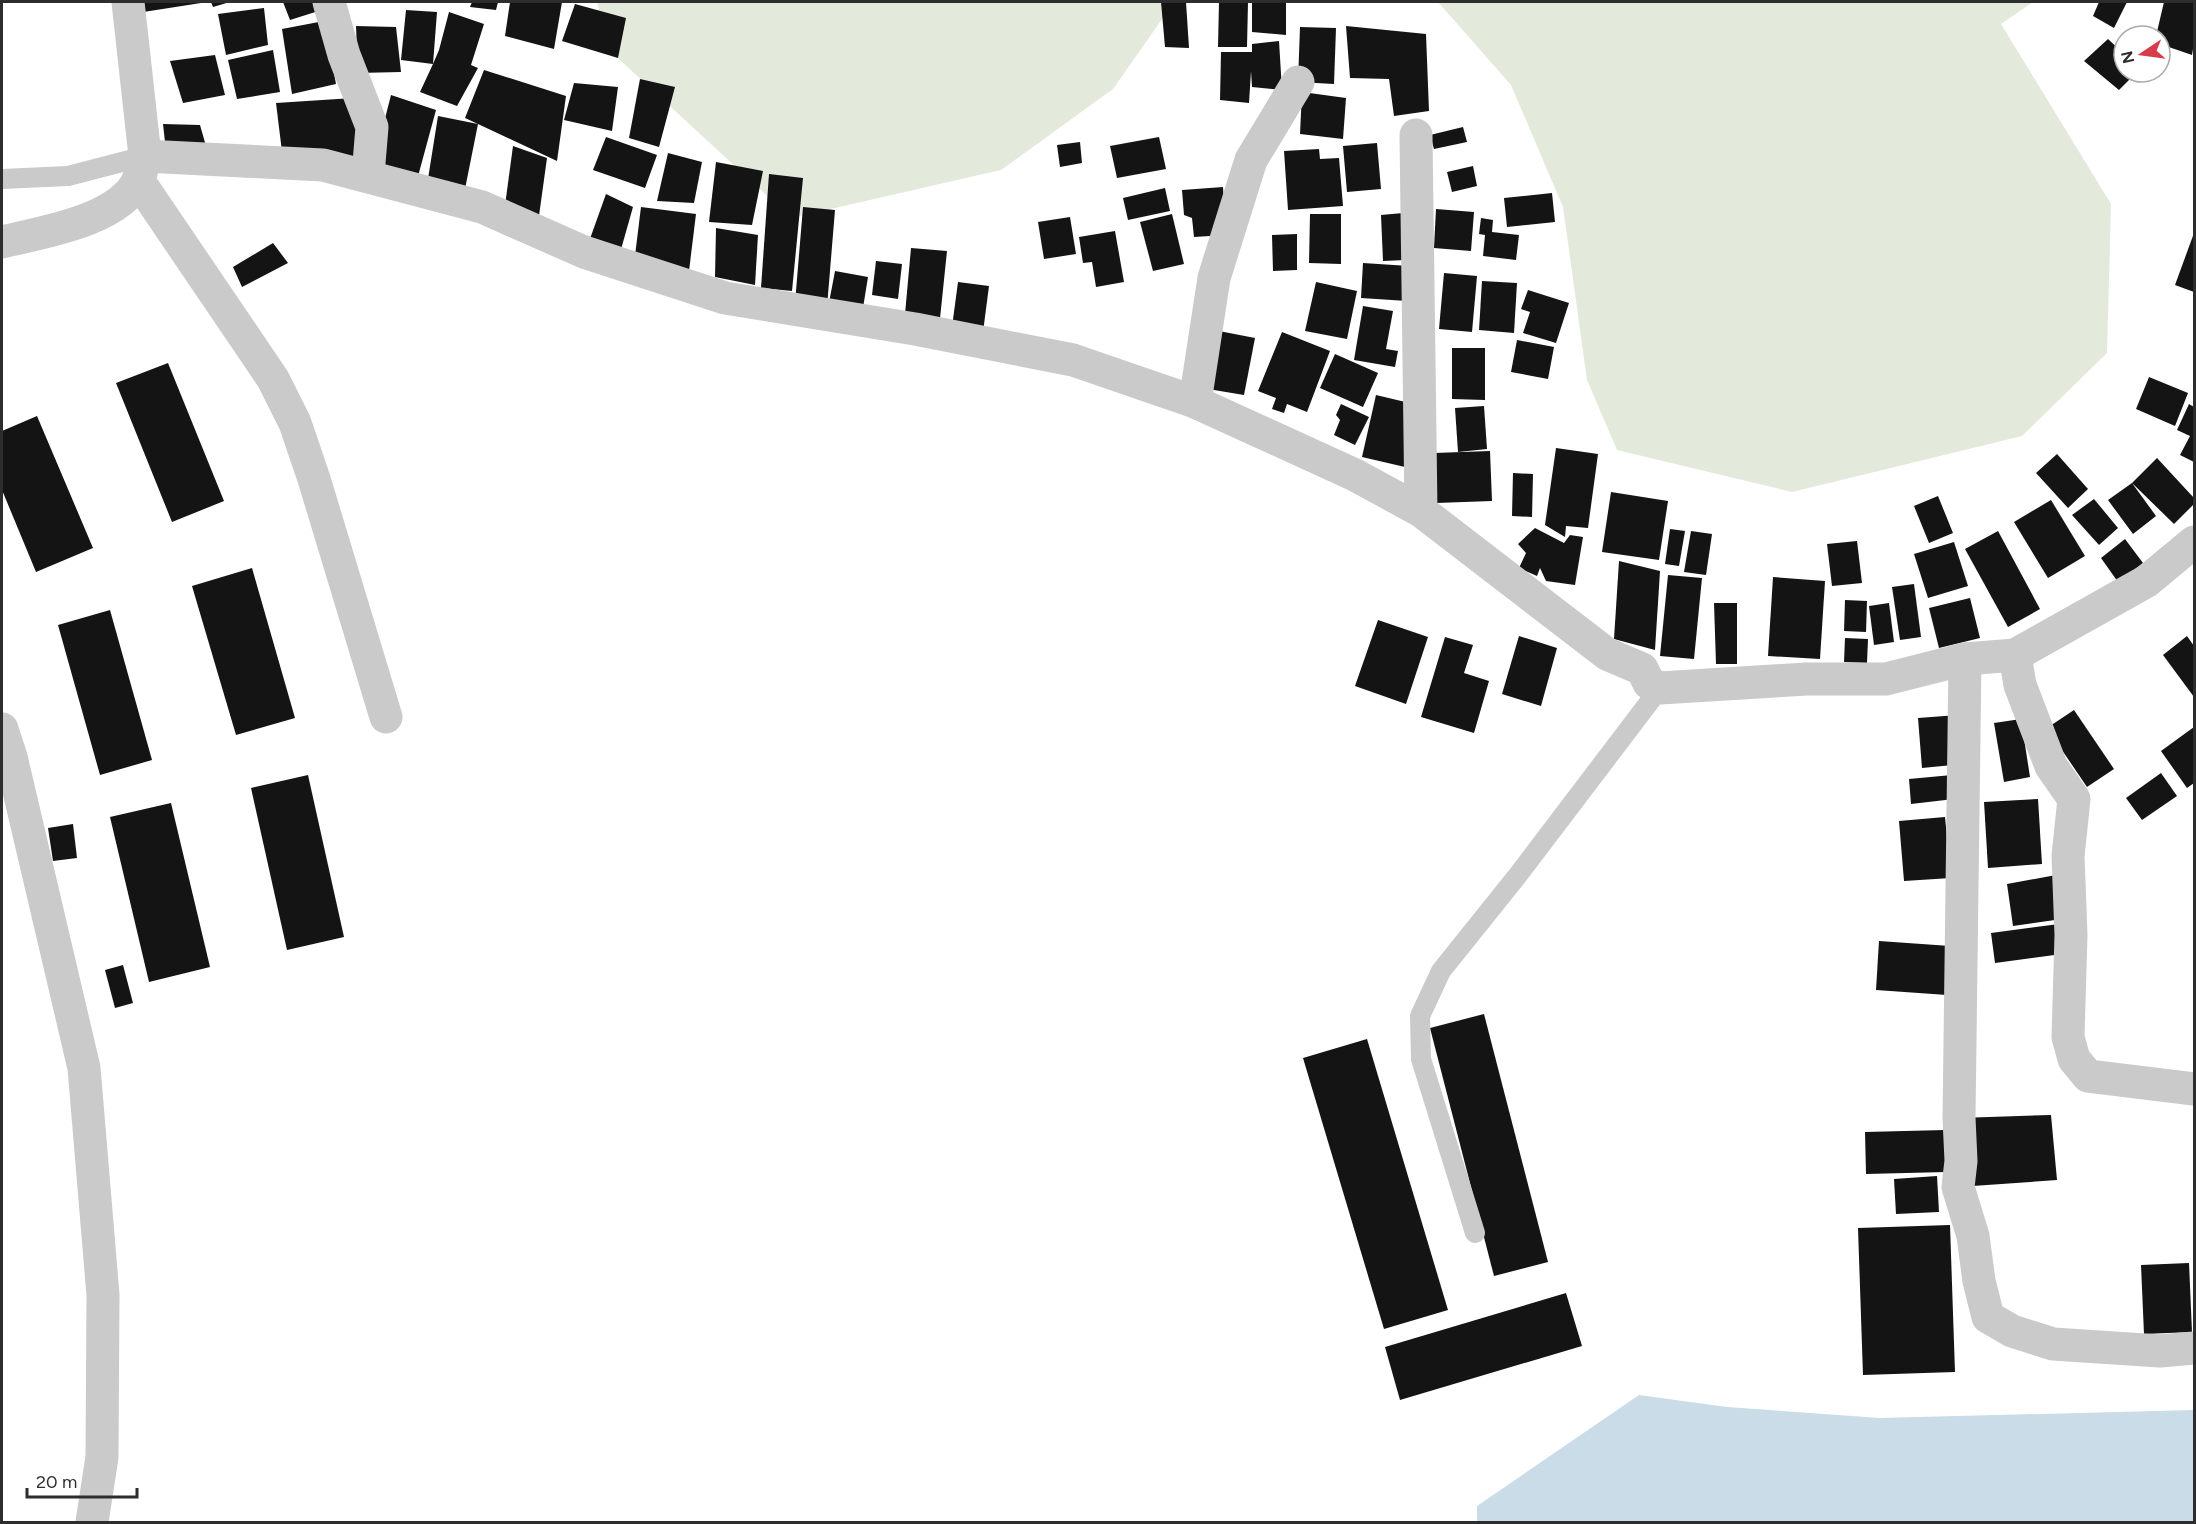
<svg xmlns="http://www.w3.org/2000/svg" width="2196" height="1524" font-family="Figtree,sans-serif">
  <rect width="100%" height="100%" fill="#fff"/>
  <g fill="#e3e9db">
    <polygon points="597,2 1174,2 1113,89 1001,170 791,218 608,49"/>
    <polygon points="1438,2 2033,2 2001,24 2111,204 2107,353 2022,436 1792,492 1617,450 1587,380 1563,207 1511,85"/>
  </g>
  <polygon fill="#c9dce8" points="1639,1395 1727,1407 1880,1418 2194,1410 2194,1522 1477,1522 1477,1506"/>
  <g fill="#141414">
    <polygon points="135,2 201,2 201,3 137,13"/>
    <polygon points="211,2 230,2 213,7"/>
    <polygon points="283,2 326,2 328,8 290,20"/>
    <polygon points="472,2 498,2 496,10 470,7"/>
    <polygon points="510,2 562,2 554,49 505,36"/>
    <polygon points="1161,2 1186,2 1189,48 1165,47"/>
    <polygon points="1219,2 1248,2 1247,47 1218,47"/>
    <polygon points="1252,2 1286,2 1286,35 1252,32"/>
    <polygon points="2099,2 2127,2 2114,28 2093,16"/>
    <polygon points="2164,2 2194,2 2194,43 2192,55 2160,44 2160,36 2156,36"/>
    <polygon points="575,4 626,18 618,58 562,41"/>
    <polygon points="264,8 268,45 226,55 218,14"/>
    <polygon points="406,10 437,12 433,64 439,50 449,12 484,24 471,65 478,68 457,106 420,92 433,64 401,60"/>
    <polygon points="324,21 336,84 292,94 282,29"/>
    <polygon points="356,26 396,27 401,72 358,73"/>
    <polygon points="1346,26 1426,34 1429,111 1394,116 1389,79 1350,78"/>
    <polygon points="1300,27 1336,28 1334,84 1298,82"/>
    <polygon points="2108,39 2124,54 2124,72 2137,72 2119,90 2084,61"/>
    <polygon points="1279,41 1282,90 1252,87 1251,71 1249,103 1220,100 1221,52 1252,52 1252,44"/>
    <polygon points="273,50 280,92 237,99 228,60"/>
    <polygon points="215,55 225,95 183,103 170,61"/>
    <polygon points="484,70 566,96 557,161 478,124 464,194 427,185 438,116 478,124 465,118"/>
    <polygon points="640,79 675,87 659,147 629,138"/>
    <polygon points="574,83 618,87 612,131 564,120"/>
    <polygon points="1302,92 1346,98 1343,139 1300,134"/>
    <polygon points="391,95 436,110 417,180 373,166"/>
    <polygon points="353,98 364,164 283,160 276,103"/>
    <polygon points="163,124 200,125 208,153 166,151"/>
    <polygon points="1463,127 1467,142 1434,149 1430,135"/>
    <polygon points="606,137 657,155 645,188 593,170"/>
    <polygon points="1159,137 1166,169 1117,178 1110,146"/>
    <polygon points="1080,142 1082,163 1060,167 1057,145"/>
    <polygon points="1377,143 1381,189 1347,192 1343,146"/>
    <polygon points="513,146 547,158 538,223 504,213"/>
    <polygon points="1319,149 1320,159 1339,158 1343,206 1288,210 1284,151"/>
    <polygon points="668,153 702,162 694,203 657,201"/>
    <polygon points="716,162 763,171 752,225 709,222"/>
    <polygon points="1473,166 1477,186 1452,192 1447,172"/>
    <polygon points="769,174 803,178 792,291 761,288"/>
    <polygon points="1223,187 1226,235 1194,237 1192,218 1184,215 1182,190"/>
    <polygon points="1165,188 1170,211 1128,220 1123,198"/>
    <polygon points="1552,193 1555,222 1507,227 1504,198"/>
    <polygon points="606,194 633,207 618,260 586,250"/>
    <polygon points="641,207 696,214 689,271 634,264"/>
    <polygon points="803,207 835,210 827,307 795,303"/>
    <polygon points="1436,209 1474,212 1471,251 1434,248"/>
    <polygon points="1403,213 1406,260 1383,261 1381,215"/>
    <polygon points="1172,214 1184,264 1153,271 1140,222"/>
    <polygon points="1310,214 1341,214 1341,264 1309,263"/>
    <polygon points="1070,217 1076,254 1044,259 1038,222"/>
    <polygon points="1481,218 1493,220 1492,232 1519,235 1516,260 1483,256 1485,235 1479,234"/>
    <polygon points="716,228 758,235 755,285 715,277"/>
    <polygon points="1115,231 1124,282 1096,287 1092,262 1083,263 1079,237"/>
    <polygon points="2194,233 2194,292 2175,285"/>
    <polygon points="1297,234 1297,270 1273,271 1272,235"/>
    <polygon points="273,243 288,263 242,287 233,267"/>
    <polygon points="911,248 947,251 939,328 904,325"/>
    <polygon points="876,261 902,264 898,299 872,295"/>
    <polygon points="1363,263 1409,266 1407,301 1361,298"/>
    <polygon points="835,271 868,277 862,314 828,308"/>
    <polygon points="1444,273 1477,276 1472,332 1439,329"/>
    <polygon points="1482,281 1517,283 1514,333 1479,330"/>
    <polygon points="958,282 989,286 983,332 952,327"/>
    <polygon points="1316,282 1357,291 1347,339 1305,331"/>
    <polygon points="1528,290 1569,303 1556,343 1523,333 1530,312 1521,309"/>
    <polygon points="1363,306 1393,311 1386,349 1398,351 1395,367 1354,360"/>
    <polygon points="1219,331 1255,338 1244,395 1208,389"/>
    <polygon points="1282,332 1330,351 1307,412 1287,404 1284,413 1272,409 1276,398 1258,391"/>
    <polygon points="1517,340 1554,347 1548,379 1511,372"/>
    <polygon points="1452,348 1485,348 1485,400 1452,399"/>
    <polygon points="1335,354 1378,373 1363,407 1320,388"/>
    <polygon points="168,363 224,501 172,522 116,383"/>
    <polygon points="2149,377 2188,393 2175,426 2136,409"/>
    <polygon points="1376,395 1418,405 1405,467 1362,457"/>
    <polygon points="1341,404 1369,417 1355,445 1334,435 1340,420 1336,415"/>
    <polygon points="2189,404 2194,407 2194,462 2180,455 2190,436 2177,430"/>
    <polygon points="1484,406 1487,449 1458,452 1455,408"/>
    <polygon points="37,416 93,548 36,572 2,490 2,431"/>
    <polygon points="1556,448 1598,454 1588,528 1566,526 1565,537 1545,525"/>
    <polygon points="1490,451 1492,501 1436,503 1434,453"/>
    <polygon points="2057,454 2088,489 2068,508 2036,473"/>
    <polygon points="2157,458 2194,498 2194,504 2174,524 2132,483 2156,516 2133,534 2108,500 2132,483"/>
    <polygon points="1513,473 1533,474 1532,517 1512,516"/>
    <polygon points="1611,492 1668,501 1659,560 1602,552"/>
    <polygon points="1938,496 1953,533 1929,543 1914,506"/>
    <polygon points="2094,499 2118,528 2099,545 2072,515"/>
    <polygon points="2051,500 2085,556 2048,578 2014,522"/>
    <polygon points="1535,528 1564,543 1570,535 1583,537 1575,585 1546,581 1540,568 1537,576 1519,568 1526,553 1518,544"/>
    <polygon points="1670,529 1685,531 1679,566 1665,564"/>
    <polygon points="1691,531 1712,534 1706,575 1684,572"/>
    <polygon points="1998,531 2040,609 2008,627 1965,549"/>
    <polygon points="2125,539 2143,563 2118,582 2101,558"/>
    <polygon points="1857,541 1862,583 1832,586 1827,544"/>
    <polygon points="1954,542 1968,586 1928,598 1914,554"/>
    <polygon points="1619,561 1660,571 1655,650 1614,639"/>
    <polygon points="252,568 295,718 236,735 192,586"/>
    <polygon points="1668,575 1702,578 1694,659 1660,656"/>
    <polygon points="1773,577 1825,581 1820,659 1768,656"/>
    <polygon points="1914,584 1921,637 1900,640 1892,587"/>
    <polygon points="1970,598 1980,638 1939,648 1929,608"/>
    <polygon points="1845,600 1867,601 1866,632 1844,631"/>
    <polygon points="1714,603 1737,603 1737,664 1716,664"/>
    <polygon points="1889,603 1894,642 1874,645 1869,606"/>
    <polygon points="110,610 152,760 100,775 58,625"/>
    <polygon points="1378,620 1428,637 1406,704 1355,686"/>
    <polygon points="1519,636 1557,648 1541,706 1502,694"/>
    <polygon points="2187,636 2194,646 2194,697 2163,655"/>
    <polygon points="1445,637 1473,645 1464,673 1489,681 1474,733 1421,717"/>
    <polygon points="1845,638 1868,639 1867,663 1844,662"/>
    <polygon points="2074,710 2114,769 2087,787 2047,728"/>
    <polygon points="1958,715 1963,764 1922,768 1918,718"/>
    <polygon points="2021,719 2030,777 2004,782 1994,723"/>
    <polygon points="2194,727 2194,783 2187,788 2161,751"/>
    <polygon points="2161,773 2177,796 2142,820 2126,798"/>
    <polygon points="308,775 344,937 287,950 251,788"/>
    <polygon points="1952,775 1954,799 1911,804 1909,779"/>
    <polygon points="2038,799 2042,864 1988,868 1984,802"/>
    <polygon points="171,803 210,967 149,982 110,817"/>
    <polygon points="1945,817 1951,878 1904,881 1899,821"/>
    <polygon points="73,824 77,858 53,861 48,828"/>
    <polygon points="2056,875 2062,919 2013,926 2007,884"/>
    <polygon points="2059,924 2062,954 1995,963 1991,933"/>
    <polygon points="1879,941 1950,946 1947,995 1876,990"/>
    <polygon points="123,965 133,1003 115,1008 105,970"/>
    <polygon points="1484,1014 1548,1262 1494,1276 1430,1028"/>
    <polygon points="1367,1039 1448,1310 1384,1329 1303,1058"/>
    <polygon points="2051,1115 2057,1180 1958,1187 1959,1118"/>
    <polygon points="1945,1130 1946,1172 1866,1174 1865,1132"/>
    <polygon points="1937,1176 1939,1212 1896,1214 1894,1179"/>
    <polygon points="1950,1225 1955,1372 1863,1375 1858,1228"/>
    <polygon points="2189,1263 2192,1332 2144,1334 2141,1265"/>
    <polygon points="1566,1293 1582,1346 1400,1400 1385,1347"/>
  </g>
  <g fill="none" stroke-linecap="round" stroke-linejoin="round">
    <g stroke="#cacaca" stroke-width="20">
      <polyline points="2,179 68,176 145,156"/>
      <polyline points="1475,1233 1421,1059 1420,1016 1441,971 1518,875 1660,688"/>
    </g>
    <g stroke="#cacaca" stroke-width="33">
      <polyline points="329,2 344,55 372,127 368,175"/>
      <polyline points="1416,135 1421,511"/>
      <polyline points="145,156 323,165 482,207 584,252 725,298 915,329 1073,360 1195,402 1355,475 1421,511 1607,654 1642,669 1649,683 1660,688 1807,679 1886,679 1965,659 2015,655 2147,581 2194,542"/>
      <polyline points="138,180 273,379 295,423 314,479 386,717"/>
      <path d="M 2,242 C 43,232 119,221 139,179 C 142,172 143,163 145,156 L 128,2"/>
      <polyline points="1195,402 1214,278 1251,160 1298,82"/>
      <polyline points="2015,655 2020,685 2051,766 2074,799 2068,856 2071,935 2068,1037 2074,1059 2088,1076 2194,1089"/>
      <polyline points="1965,659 1959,1118 1961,1161 1958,1187 1973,1236 1979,1281 1988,1317 2012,1331 2053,1344 2160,1351 2194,1348"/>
      <polyline points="2,729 11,757 84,1068 103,1295 102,1457 92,1522"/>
    </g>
  </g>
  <rect width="2196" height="1524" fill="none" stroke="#2d2d2d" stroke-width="6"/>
  <g transform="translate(2142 54) rotate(257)"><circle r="28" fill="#ffffff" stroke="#ababab" stroke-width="1.5"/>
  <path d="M0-4.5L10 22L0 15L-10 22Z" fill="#d63c4a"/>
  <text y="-9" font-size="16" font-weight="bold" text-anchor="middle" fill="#2d2d2d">N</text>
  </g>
  <path d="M27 1488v9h110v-9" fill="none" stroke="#2d2d2d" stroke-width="3"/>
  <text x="36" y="1488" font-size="18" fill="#2d2d2d" stroke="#ffffff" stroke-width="4.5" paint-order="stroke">20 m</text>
</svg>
